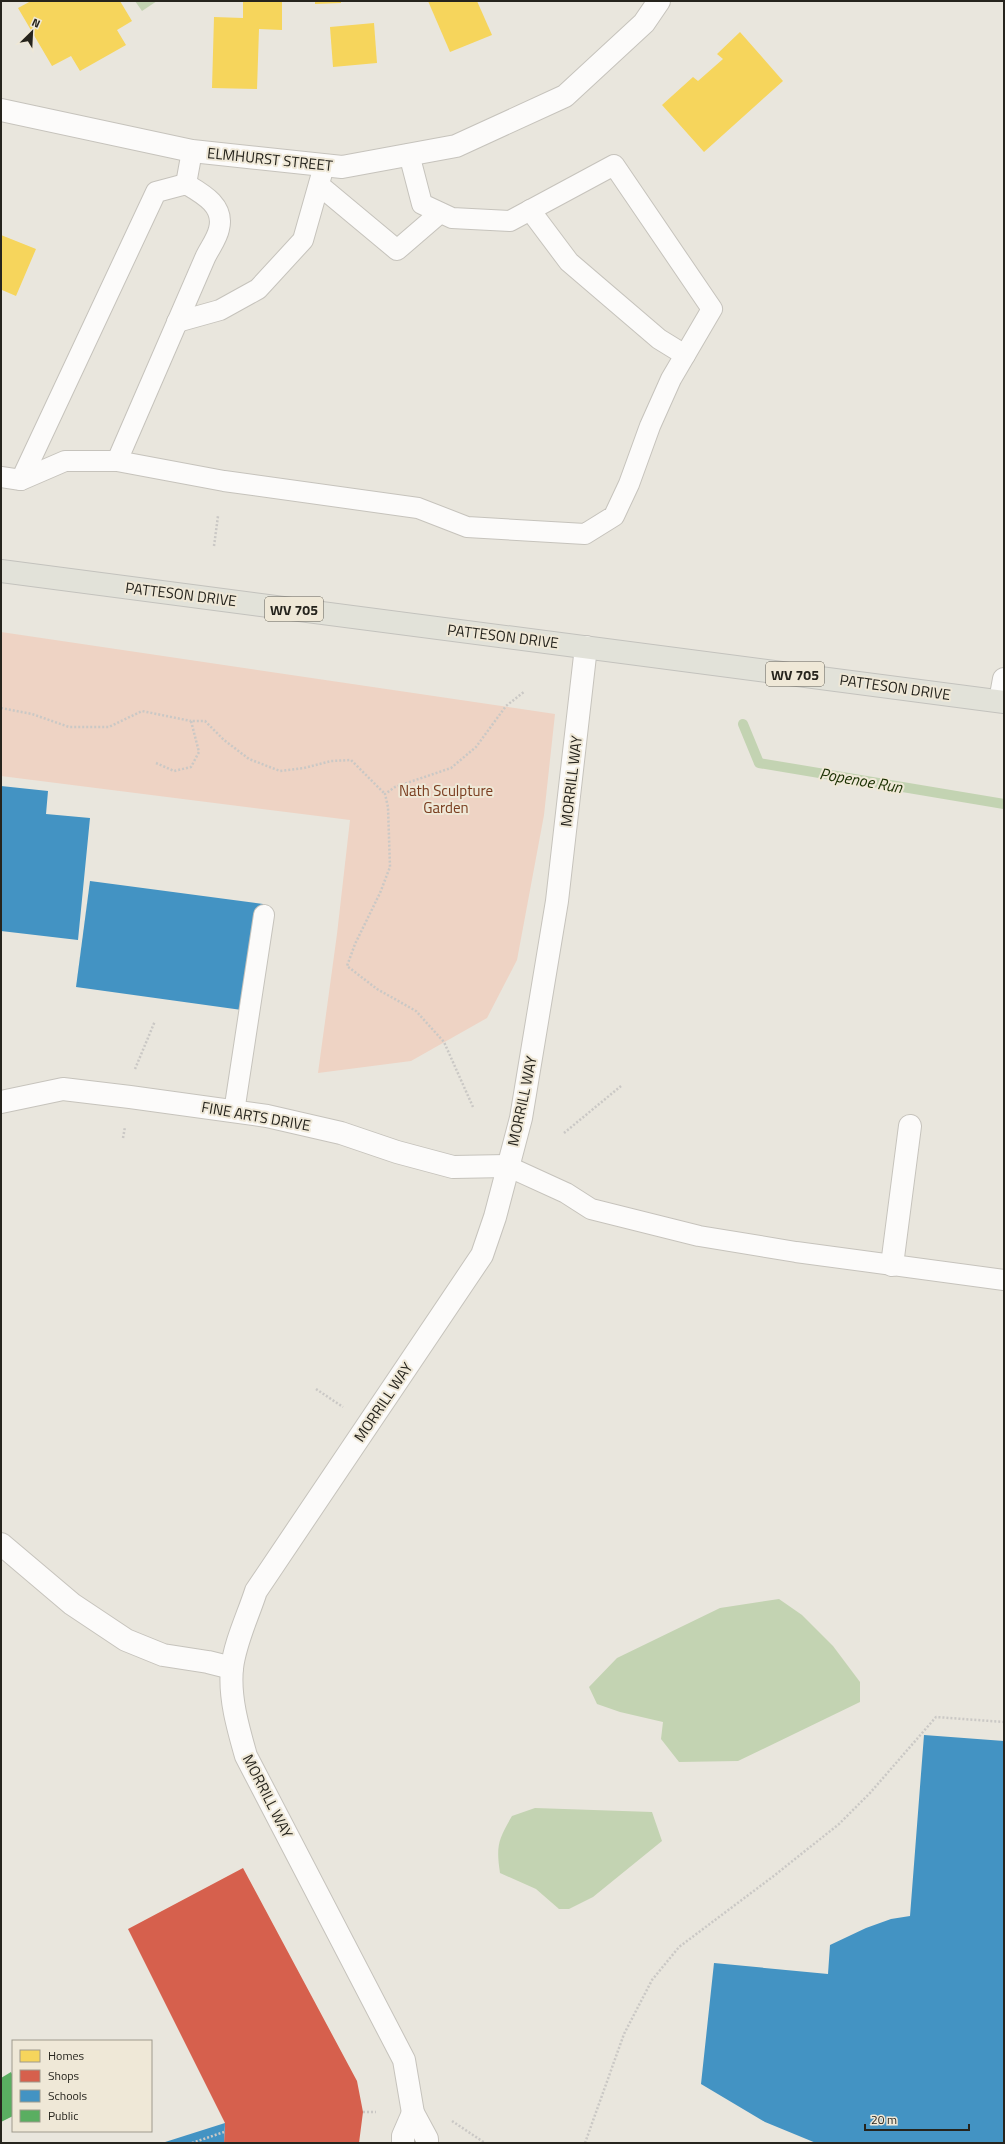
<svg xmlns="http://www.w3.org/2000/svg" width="1005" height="2144" font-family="'Titillium Web',sans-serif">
  <rect width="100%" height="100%" fill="#e9e6dd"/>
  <polygon fill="#eed3c4" points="1,632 555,714 544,815 517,960 487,1018 411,1061 318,1073 337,934 350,820 1,776"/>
  <g fill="#c3d3b2">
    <polygon points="135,1 157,1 142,11"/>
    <polygon points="779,1599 802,1615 833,1646 860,1682 860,1702 738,1761 679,1762 661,1739 663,1722 620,1712 597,1704 589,1687 617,1658 720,1608"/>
    <path d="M 535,1808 L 652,1812 L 662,1841 L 593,1897 L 569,1909 L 559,1909 L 536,1889 L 500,1873 C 496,1846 498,1840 512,1816 Z"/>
  </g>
  <g fill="#f6d55c">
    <polygon points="31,1 120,1 132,21 117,30 126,45 80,71 71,56 52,66 18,8"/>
    <polygon points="243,1 282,1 282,30 259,29 257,89 212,88 214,17 243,18"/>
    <polygon points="315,1 341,1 341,3 315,4"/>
    <polygon points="428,1 477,1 492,35 450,52"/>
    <polygon points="374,23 377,63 333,67 330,27"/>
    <polygon points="740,32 783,81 704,152 662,105 693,77 698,81 723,59 717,54"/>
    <polygon points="1,235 36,249 16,296 2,290 1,293"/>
  </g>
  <polygon fill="#d6604d" points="243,1868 357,2081 363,2112 359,2143 224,2143 225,2123 128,1929"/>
  <g fill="#4393c3">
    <polygon points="1,786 48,791 46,814 90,818 78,940 1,931"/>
    <polygon points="90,881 263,904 249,1011 76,987"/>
    <polygon points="924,1735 1004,1741 1004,2143 816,2143 765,2122 701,2084 714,1963 828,1974 830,1945 866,1928 891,1919 910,1916"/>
    <polygon points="225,2123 224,2143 162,2143"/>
  </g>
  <polygon fill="#5aae61" points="11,2072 13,2076 13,2116 1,2122 1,2078"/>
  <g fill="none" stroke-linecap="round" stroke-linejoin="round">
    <polyline stroke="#c3d3b2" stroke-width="10" points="743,724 759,763 1004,804"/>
    <defs>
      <g id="service">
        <polyline points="186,184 192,151"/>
        <polyline points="319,185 397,250 440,213"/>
        <polyline points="530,210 569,262 659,339 685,355"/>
        <polyline points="177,322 220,310 258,289 303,240 324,166"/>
        <polyline points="1,477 21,480 65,461 117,461 224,481 418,508 467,527 585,534 614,516 629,484 650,426 671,379 712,309 614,165 510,221 452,218 422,204 409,154"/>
        <path d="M 21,480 L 156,192 L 186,184 C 203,194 225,206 219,229 C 217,239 209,249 205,258 L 117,461"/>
        <polyline points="234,1112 264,915"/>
        <polyline points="507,1166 566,1193 591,1209 699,1236 796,1252 1004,1280"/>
      </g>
      <g id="minor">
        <polyline points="1,110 192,151 342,167 456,146 565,96 644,23 659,1"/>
        <polyline points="1000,701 1004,679"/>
        <polyline points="1,1102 63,1089 130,1097 267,1116 341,1133 397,1152 453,1167 507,1166"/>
        <polyline points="892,1265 910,1126"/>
        <polyline points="1,1544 72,1604 126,1640 163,1655 208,1662 232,1668"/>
        <polyline points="403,2143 403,2136 413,2113"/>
        <path d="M 427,2143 L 427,2139 L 413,2113 L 404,2060 L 246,1756 C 238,1728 229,1697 232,1668 C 235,1642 248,1616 256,1591 L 482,1255 L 495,1217 L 521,1118 L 557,901 L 586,647"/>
      </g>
      <polyline id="primary" points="1,571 1004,702"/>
    </defs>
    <use href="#service" stroke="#c6c3bc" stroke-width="22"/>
    <use href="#minor" stroke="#c6c3bc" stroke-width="24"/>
    <use href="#primary" stroke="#c3c2bd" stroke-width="24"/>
    <g stroke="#cac8c5" stroke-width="2.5" stroke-dasharray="2 2" stroke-linecap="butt">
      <polyline points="214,546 218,516"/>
      <polyline points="1,708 32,714 69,727 109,727 142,711 191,721"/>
      <polyline points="156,763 174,771 191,767 199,752 191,721 205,721 224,740 249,759 280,771 304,768 331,761 351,760 385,794"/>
      <polyline points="135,1069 155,1021"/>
      <polyline points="473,1107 444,1042 416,1011 377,989 347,966 355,944 380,893 390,867 388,807 385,794 395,787 451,768 476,747 506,706 525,691"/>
      <polyline points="564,1133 621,1086"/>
      <polyline points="123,1138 125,1127"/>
      <polyline points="316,1389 343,1407"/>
      <polyline points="363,2112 376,2112"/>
      <polyline points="452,2121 485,2143"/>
      <polyline points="192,2143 224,2132"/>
      <polyline points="585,2143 624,2034 652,1980 679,1947 775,1875 839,1824 870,1793 936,1717 1004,1722"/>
    </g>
    <use href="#service" stroke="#fcfbfa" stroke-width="20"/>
    <use href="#minor" stroke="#fcfbfa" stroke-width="22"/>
    <use href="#primary" stroke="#e2e2d9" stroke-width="22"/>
  </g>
  <g text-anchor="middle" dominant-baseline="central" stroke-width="4" stroke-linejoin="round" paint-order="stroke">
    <g fill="#efe8d7" stroke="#625f55" stroke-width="1">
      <rect x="265" y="597" width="58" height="24" rx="3"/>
      <rect x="766" y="662" width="58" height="24" rx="3"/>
    </g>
    <g font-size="14" font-weight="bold" fill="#26241d">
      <text x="294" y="609">WV 705</text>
      <text x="795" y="674">WV 705</text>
    </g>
    <g font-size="15" fill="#26241d" stroke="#efe8d7">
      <text transform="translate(270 159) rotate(6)">ELMHURST STREET</text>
      <text transform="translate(181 594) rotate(7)">PATTESON DRIVE</text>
      <text transform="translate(503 636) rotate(7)">PATTESON DRIVE</text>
      <text transform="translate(895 687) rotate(8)">PATTESON DRIVE</text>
      <text transform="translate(571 781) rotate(-83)">MORRILL WAY</text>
      <text transform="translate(522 1101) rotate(-78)">MORRILL WAY</text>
      <text transform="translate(256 1116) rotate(10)">FINE ARTS DRIVE</text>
      <text transform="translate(383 1402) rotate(-56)">MORRILL WAY</text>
      <text transform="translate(268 1796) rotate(63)">MORRILL WAY</text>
    </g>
    <g font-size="15" fill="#793c1e" stroke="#efe8d7">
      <text x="446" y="790">Nath Sculpture<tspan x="446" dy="17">Garden</tspan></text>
    </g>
    <g font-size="16" font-style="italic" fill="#1b3102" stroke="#efe8d7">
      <text transform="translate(861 780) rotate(10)">Popenoe Run</text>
    </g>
  </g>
  <rect width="1005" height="2144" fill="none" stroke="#26241d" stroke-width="4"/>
  <rect x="12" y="2040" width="140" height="92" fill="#efe8d7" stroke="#9f9a8d"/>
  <rect x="20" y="2050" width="20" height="12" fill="#f6d55c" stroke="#9f9a8d"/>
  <text x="48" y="2060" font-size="12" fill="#26241d">Homes</text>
  <rect x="20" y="2070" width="20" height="12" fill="#d6604d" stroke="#9f9a8d"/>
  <text x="48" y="2080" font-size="12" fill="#26241d">Shops</text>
  <rect x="20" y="2090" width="20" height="12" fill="#4393c3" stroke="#9f9a8d"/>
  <text x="48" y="2100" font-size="12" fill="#26241d">Schools</text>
  <rect x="20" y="2110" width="20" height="12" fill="#5aae61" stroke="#9f9a8d"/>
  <text x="48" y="2120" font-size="12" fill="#26241d">Public</text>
  <g transform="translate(32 32) rotate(24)" stroke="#efe8d7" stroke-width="3" paint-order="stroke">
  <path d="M0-3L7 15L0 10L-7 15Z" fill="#26241d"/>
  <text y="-6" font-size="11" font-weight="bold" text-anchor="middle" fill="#26241d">N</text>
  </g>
  <path d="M865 2124v6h104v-6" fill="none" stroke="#26241d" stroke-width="2"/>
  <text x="871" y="2124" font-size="12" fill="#26241d" stroke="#efe8d7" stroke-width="3" paint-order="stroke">20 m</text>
</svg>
